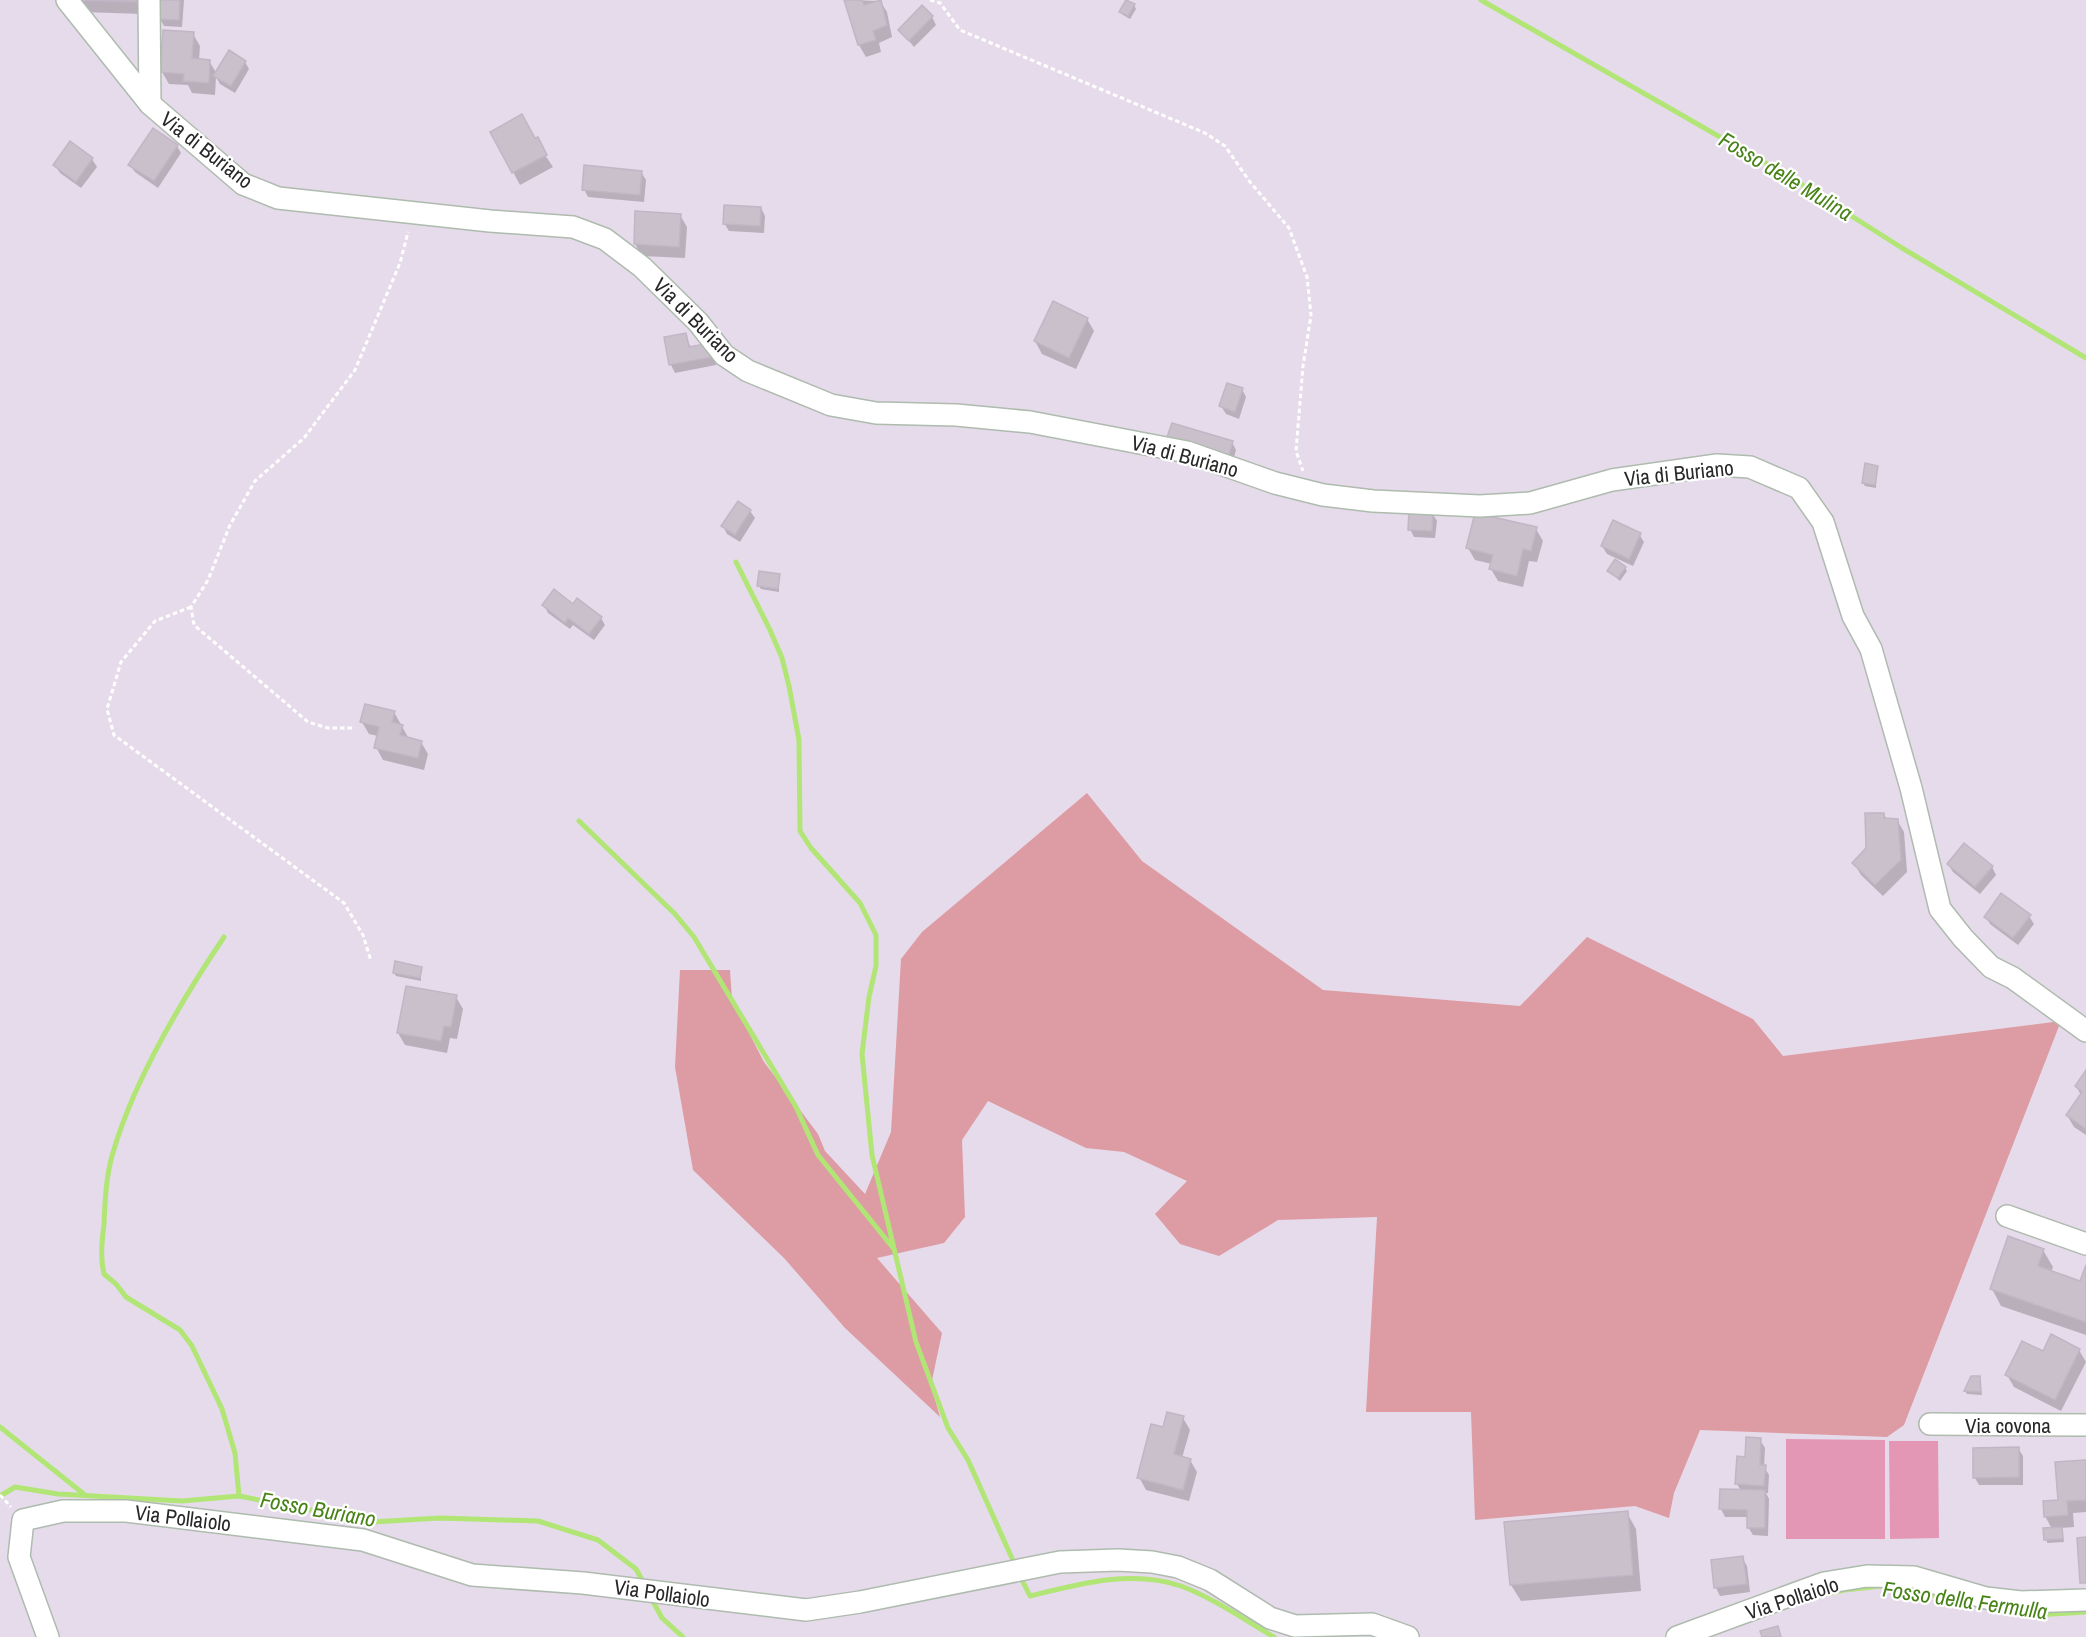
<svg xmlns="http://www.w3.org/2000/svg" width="2086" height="1637" font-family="'Archivo Narrow',sans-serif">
  <rect width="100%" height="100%" fill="#e6dbea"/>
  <polygon fill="#dd9ba4" points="1087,793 1142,861 1323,990 1520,1006 1587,937 1753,1019 1783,1056 2061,1021 1904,1425 1887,1437 1700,1430 1674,1493 1669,1518 1635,1506 1475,1520 1471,1412 1366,1412 1377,1217 1278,1220 1219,1256 1180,1244 1155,1214 1187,1181 1124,1152 1086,1148 988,1101 962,1140 965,1217 944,1243 877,1258 942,1333 931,1385 940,1417 845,1328 784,1258 693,1170 675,1067 680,970 730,970 732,1000 764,1062 818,1134 825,1151 865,1194 891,1132 901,959 922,932"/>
  <g fill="#e497b4">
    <polygon points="1786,1439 1885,1440 1885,1539 1786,1539"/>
    <polygon points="1889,1441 1938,1441 1939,1538 1890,1539"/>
  </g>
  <g fill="#0003">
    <polygon points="76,0 143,0 143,14 82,12"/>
    <polygon points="160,0 184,0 182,27 164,26 160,19"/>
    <polygon points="845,0 880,1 887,12 892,37 879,43 881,52 866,57 859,45"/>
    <polygon points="1134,5 1136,9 1130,19 1123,15 1121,12"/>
    <polygon points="932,17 936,25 914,47 900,30"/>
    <polygon points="193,34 200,46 199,60 209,61 217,74 245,62 249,69 235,93 220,84 216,77 215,95 192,93 188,85 169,84 162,72"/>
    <polygon points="492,132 535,140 553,167 520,185"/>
    <polygon points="177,146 181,153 158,188 135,172 130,165"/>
    <polygon points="92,159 97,167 81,188 60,173 55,165"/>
    <polygon points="641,172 646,180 644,202 588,197 584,189"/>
    <polygon points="761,208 765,216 764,233 729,231 724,223"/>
    <polygon points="680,215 687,227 685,258 642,256 635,244"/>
    <polygon points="1087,319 1094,331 1076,369 1042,354 1035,341"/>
    <polygon points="685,334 691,348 714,352 716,365 675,373 671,365 666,338"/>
    <polygon points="1242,389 1246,397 1239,419 1226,414 1221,406"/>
    <polygon points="1232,442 1236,450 1232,465 1173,448"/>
    <polygon points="1877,467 1876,488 1865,486 1863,483"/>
    <polygon points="750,511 755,518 740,542 727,534 723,526"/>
    <polygon points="1432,513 1437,521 1435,538 1414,537 1410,529"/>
    <polygon points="1536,529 1543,541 1537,562 1529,561 1523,587 1498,581 1491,569 1492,564 1475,560 1468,548"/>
    <polygon points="1639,534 1644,542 1633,566 1607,554 1602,546"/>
    <polygon points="1625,568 1627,571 1620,581 1609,571"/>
    <polygon points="779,576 779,592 761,589 759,586"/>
    <polygon points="544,605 573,606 601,618 605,625 594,640 573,625 570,629 548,613"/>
    <polygon points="394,712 409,739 421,742 428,754 424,770 383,760 376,747 378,736 369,734 362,722"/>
    <polygon points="1884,814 1887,820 1897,820 1904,832 1907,872 1883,896 1861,875 1854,863 1868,849"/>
    <polygon points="1948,864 1992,867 1996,875 1980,894 1953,872"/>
    <polygon points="2029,916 2034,924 2018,945 1990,924 1986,917"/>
    <polygon points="421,968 421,981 396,976 394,973"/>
    <polygon points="456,997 463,1009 457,1039 450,1038 447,1053 405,1045 398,1033"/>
    <polygon points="2086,1073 2086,1135 2074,1127 2067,1115 2081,1095 2076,1086"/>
    <polygon points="2043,1250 2053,1267 2051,1272 2081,1283 2086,1269 2086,1335 2001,1306 1992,1289"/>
    <polygon points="2079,1350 2086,1362 2061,1411 2014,1387 2007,1375"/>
    <polygon points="1979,1378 1982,1395 1967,1394 1965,1391"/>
    <polygon points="1183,1418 1190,1430 1182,1458 1190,1460 1197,1472 1189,1501 1146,1490 1139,1477 1164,1429"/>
    <polygon points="1760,1440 1765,1448 1764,1467 1769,1475 1768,1493 1766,1493 1769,1499 1768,1536 1753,1535 1748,1527 1748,1517 1725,1517 1721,1509 1721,1491 1741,1491 1737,1484 1746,1458"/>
    <polygon points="2018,1448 2023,1456 2023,1485 1979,1485 1975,1478"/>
    <polygon points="2086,1462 2086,1512 2073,1513 2074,1527 2061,1528 2064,1542 2047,1543 2045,1529 2052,1529 2045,1516 2059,1501"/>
    <polygon points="1627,1513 1636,1529 1641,1591 1521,1601 1511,1585 1506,1523"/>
    <polygon points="1742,1558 1747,1566 1750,1592 1720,1596 1716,1588"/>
  </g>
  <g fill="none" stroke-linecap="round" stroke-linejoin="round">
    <g stroke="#b1e575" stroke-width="5">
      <polyline points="1481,0 1790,177 1902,248 2086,358"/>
      <polyline points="736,562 770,630 782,658 789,686 799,740 800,831 811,848 860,903 876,935 876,966 869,997 862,1054 872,1155 916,1342 948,1428 968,1460 1015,1565"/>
      <polyline points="579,821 675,914 694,937 796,1107 818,1155 894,1249"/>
      <path d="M 224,937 C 181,1001 133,1081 112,1156 C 106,1178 105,1201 104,1224 C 102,1241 100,1257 104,1274 L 116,1284 L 126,1297 L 180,1330 L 192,1346 L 222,1409 L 235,1453 L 239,1496"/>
      <polyline points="0,1427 85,1495"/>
      <polyline points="0,1496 15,1487 58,1494 182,1501 239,1496 372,1522 440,1518 538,1521 598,1540 636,1569 645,1585"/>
      <path d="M 1020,1576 L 1030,1596 C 1078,1584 1132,1569 1181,1586 C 1213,1598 1245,1620 1274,1637"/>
      <polyline points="1893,1586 1960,1601"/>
      <polyline points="650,1596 662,1618 683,1637"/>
      <polyline points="1813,1597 1844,1590 1881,1586"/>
      <polyline points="2013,1611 2035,1615 2086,1612"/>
    </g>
  </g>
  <g fill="#cac0cc" stroke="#c2b5c5" stroke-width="1.5">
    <polygon points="75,0 137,0 137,2"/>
    <polygon points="159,0 180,0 179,20 158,19"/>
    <polygon points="844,0 862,0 864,5 881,0 887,25 873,31 876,40 858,45"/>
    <polygon points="1126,0 1135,4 1128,16 1119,12"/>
    <polygon points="922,5 933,16 909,41 898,30"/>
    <polygon points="163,30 194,32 192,58 210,60 209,83 183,81 184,74 160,72"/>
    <polygon points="229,50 246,61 231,86 213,76"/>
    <polygon points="522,114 535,138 538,137 547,155 512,173 490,132"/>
    <polygon points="153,128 178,145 154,181 128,165"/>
    <polygon points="70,141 93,158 76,182 53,165"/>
    <polygon points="584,165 642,171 640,195 582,190"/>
    <polygon points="724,205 761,207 760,226 723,224"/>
    <polygon points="635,211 681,214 679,247 634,244"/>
    <polygon points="1053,301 1088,318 1069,358 1034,341"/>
    <polygon points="686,333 689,347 710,343 713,357 669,365 664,337"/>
    <polygon points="1227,383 1243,388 1235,412 1219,406"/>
    <polygon points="1172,423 1233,441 1228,458 1166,440"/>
    <polygon points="1865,463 1878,466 1875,485 1862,483"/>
    <polygon points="738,501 751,510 735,535 721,526"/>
    <polygon points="1409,510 1433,511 1432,531 1408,530"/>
    <polygon points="1475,513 1537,527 1531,551 1523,549 1517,576 1489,569 1493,555 1466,548"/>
    <polygon points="1613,520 1641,533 1629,559 1601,546"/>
    <polygon points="1615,559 1626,567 1618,578 1607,571"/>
    <polygon points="759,571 780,574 778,589 757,586"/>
    <polygon points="554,589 573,604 577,598 602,617 589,634 568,618 565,623 542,605"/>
    <polygon points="365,704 395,711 392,722 403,725 400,735 422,741 418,758 374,748 379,727 360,722"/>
    <polygon points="1865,813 1884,813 1884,818 1898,819 1901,860 1875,885 1852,863 1866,848"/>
    <polygon points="1964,843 1993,866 1975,887 1947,864"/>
    <polygon points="2001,893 2031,915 2013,938 1984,917"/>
    <polygon points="395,961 422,967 420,978 393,973"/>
    <polygon points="406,986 457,995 451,1027 444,1026 441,1041 397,1033"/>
    <polygon points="2086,1070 2086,1129 2066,1115 2082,1092 2075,1086"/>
    <polygon points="2008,1236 2044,1249 2038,1266 2080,1281 2086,1265 2086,1322 1990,1289"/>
    <polygon points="2051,1334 2080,1349 2055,1400 2005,1375 2022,1341 2043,1351"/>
    <polygon points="1971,1376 1980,1376 1981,1392 1964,1391"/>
    <polygon points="1167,1412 1184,1416 1174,1454 1191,1459 1183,1490 1137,1478 1151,1424 1163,1427"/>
    <polygon points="1746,1437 1761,1438 1760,1465 1766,1465 1764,1486 1735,1484 1737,1456 1745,1457"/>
    <polygon points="2019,1447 2019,1477 1973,1478 1973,1448"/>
    <polygon points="2086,1460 2086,1500 2067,1501 2068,1515 2044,1517 2043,1501 2058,1500 2055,1462"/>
    <polygon points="1720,1489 1765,1490 1765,1528 1747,1528 1747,1510 1719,1509"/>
    <polygon points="1628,1511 1633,1575 1510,1585 1504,1522"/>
    <polygon points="2062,1527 2063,1539 2044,1540 2043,1528"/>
    <polygon points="2086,1537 2086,1583 2080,1583 2077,1538"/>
    <polygon points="1743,1556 1747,1584 1714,1588 1711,1560"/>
    <polygon points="1778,1626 1781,1637 1762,1637 1760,1631"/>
  </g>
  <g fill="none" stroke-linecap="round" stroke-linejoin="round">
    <defs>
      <g id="minor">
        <polyline points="67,0 150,104 243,184 278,198 490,221 573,227 605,239 642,267 698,322 724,355 748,371 831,405 876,413 956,415 1030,422 1187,452 1275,483 1323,495 1373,501 1480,506 1530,503 1612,480 1717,465 1750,467 1799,488 1823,522 1853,616 1871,649 1911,788 1940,909 1963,938 1991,967 2013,978 2086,1031"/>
        <polyline points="149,0 150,104"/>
        <polyline points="2007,1216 2086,1244"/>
        <polyline points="1930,1424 2086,1425"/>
        <polyline points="48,1637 19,1557 23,1520 63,1511 126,1511 363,1540 472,1575 583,1583 806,1610 860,1602 1060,1562 1118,1560 1152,1562 1178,1567 1210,1580 1270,1618 1295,1626 1372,1624 1408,1637"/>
        <polyline points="1677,1637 1824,1583 1867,1576 1914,1577 1986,1598 2021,1602 2086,1600"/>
      </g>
    </defs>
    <use href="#minor" stroke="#aebbae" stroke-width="24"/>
    <g stroke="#fff" stroke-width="3" stroke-dasharray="4.5 3" stroke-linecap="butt">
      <polyline points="930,0 940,3 960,30 1205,133 1225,146 1250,182 1289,228 1307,277 1311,315 1303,366 1296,451 1303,471"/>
      <polyline points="191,607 155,621 121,662 107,709 114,735 344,903 363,935 371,961"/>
      <polyline points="352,728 328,728 308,722 194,625 191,607 208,580 230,525 255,481 304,438 355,370 400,263 408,232"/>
      <polyline points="0,1495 11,1507"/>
    </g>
    <use href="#minor" stroke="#fff" stroke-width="21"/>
  </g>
  <g text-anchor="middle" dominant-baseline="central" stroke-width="4.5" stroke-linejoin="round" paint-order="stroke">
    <g font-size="21" fill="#282828" stroke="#fff">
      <text transform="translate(207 150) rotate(38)">Via di Buriano</text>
      <text transform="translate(696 320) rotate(45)">Via di Buriano</text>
      <text transform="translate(1185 456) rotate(15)">Via di Buriano</text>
      <text transform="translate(1679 473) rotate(-6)">Via di Buriano</text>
      <text x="2008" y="1425">Via covona</text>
      <text transform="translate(183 1518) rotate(7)">Via Pollaiolo</text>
      <text transform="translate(662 1593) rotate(8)">Via Pollaiolo</text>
      <text transform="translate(1792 1598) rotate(-18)">Via Pollaiolo</text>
    </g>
    <g font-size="22" font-style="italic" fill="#478216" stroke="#fff">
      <text transform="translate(1786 176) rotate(31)">Fosso delle Mulina</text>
      <text transform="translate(318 1509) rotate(10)">Fosso Buriano</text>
      <text transform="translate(1965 1600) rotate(8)">Fosso della Fermulla</text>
    </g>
  </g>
</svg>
